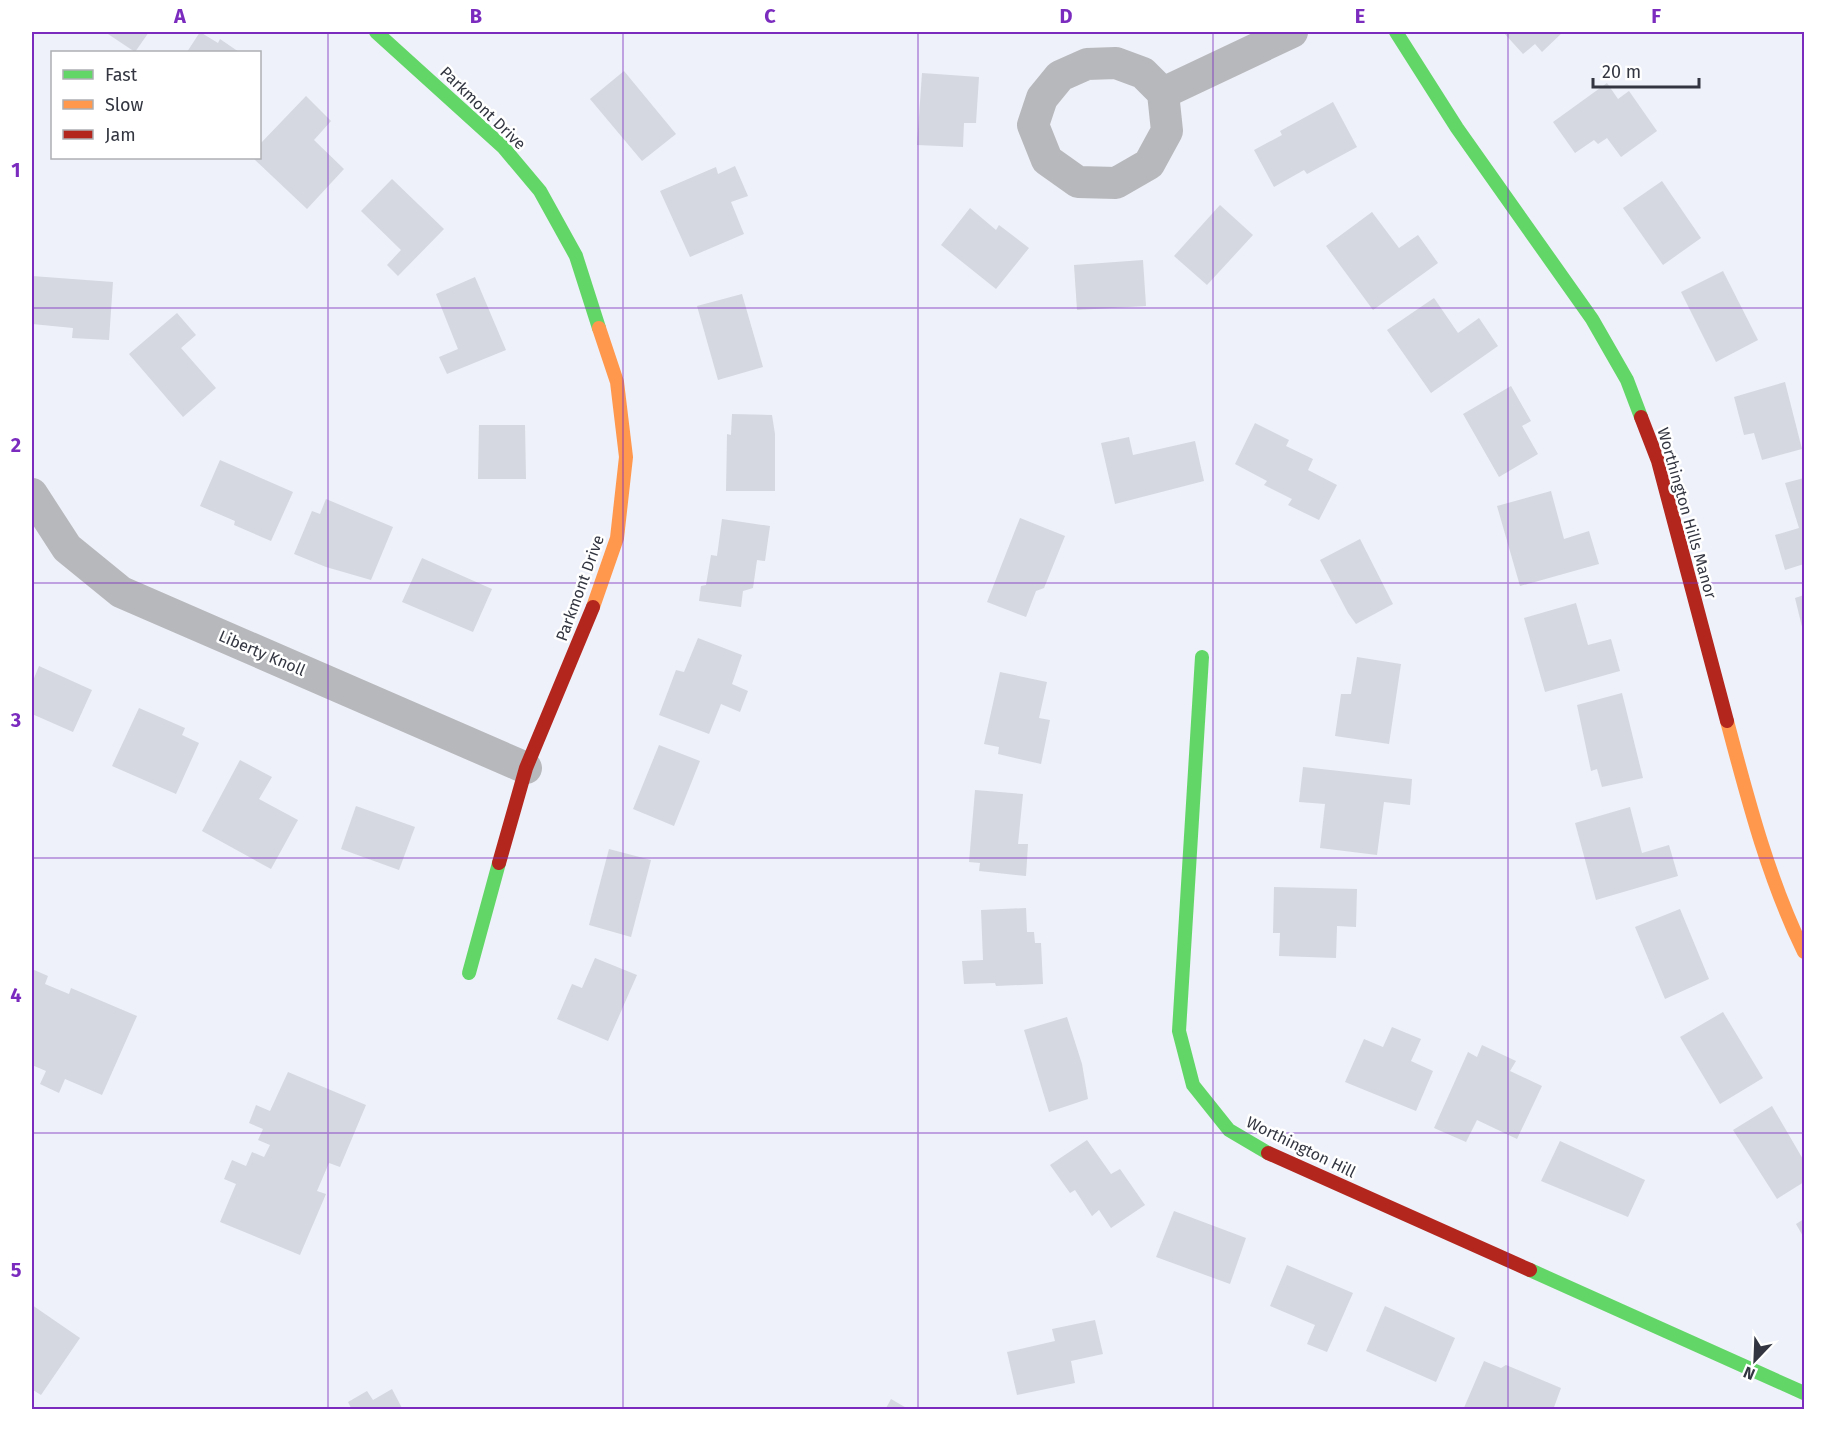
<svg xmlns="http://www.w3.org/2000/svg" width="1836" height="1441" font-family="'Fira Sans',sans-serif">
  <rect width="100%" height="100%" fill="#eef1f9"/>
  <g fill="#d5d8e0">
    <polygon points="105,32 149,32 135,52"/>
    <polygon points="200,32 218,43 220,39 239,52 187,52"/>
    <polygon points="1503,32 1563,32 1542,52 1535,44 1523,54"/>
    <polygon points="624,71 676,134 642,161 590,99"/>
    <polygon points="922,73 979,77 976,123 964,123 963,147 917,145"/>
    <polygon points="1607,83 1618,99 1629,91 1657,131 1621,157 1607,138 1598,144 1594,140 1575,153 1553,122"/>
    <polygon points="306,96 331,121 314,140 344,169 307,209 253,158 260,158 260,144"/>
    <polygon points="1333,102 1357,147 1307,174 1304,170 1274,187 1254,150 1282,135 1280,131"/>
    <polygon points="735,166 748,196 731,202 744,234 690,257 660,191 716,167 718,174"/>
    <polygon points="392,179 444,229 398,276 387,265 401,250 361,211"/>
    <polygon points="1662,181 1701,238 1663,265 1623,208"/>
    <polygon points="1220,205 1253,235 1207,285 1174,256"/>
    <polygon points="970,208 996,230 999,225 1029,248 996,289 941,245"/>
    <polygon points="1372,212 1399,248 1418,235 1438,263 1373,310 1326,246"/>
    <polygon points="1143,260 1146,306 1077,310 1074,265"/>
    <polygon points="1723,271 1758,340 1716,362 1681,292"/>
    <polygon points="32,276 113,282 109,340 72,338 73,328 32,324"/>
    <polygon points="475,277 506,350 447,374 439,357 458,349 436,294"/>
    <polygon points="742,294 763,367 718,380 697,306"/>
    <polygon points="1434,298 1458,333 1479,318 1498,346 1431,393 1387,330"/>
    <polygon points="177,313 196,335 181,348 216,388 183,417 129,354"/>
    <polygon points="1785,382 1802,449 1762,460 1754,433 1744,435 1734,397"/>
    <polygon points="1511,386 1531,421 1522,426 1538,454 1499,477 1463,414"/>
    <polygon points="732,414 772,415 775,434 775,491 726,491 727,434 731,435"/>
    <polygon points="1255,423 1289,440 1286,446 1313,459 1308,470 1337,485 1319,520 1288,505 1292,499 1264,485 1267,481 1235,464"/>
    <polygon points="479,425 525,425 526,479 478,479"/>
    <polygon points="1129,437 1133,455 1195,441 1204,481 1115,504 1101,443"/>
    <polygon points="220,460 293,492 271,541 234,525 235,521 200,506"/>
    <polygon points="1804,478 1804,564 1785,570 1775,535 1799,528 1785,483"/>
    <polygon points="1551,491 1564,539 1589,531 1599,564 1520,586 1497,506"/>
    <polygon points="326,499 393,527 371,580 326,567 294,554 312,511 320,514"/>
    <polygon points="1020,518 1065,536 1044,588 1036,591 1026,617 987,602"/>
    <polygon points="722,519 770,526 765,561 757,560 753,588 743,591 741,607 699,601 701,586 706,585 711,555 717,556"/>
    <polygon points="1360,539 1393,604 1356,624 1348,613 1320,560"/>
    <polygon points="422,558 492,589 473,632 402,602"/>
    <polygon points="1804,595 1804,635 1795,598"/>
    <polygon points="1576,603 1588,645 1611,639 1620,671 1545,692 1524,618"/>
    <polygon points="698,638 742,655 732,684 748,691 740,712 721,704 709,734 659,715 676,670 684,672"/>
    <polygon points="1357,657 1401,664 1389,744 1335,736 1341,694 1351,694"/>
    <polygon points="39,666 92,690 73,732 32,714 32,683"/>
    <polygon points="1000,672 1047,682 1039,718 1050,720 1041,764 998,754 999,747 984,744"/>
    <polygon points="1622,693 1643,778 1602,787 1597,769 1591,771 1577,705"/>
    <polygon points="139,708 185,728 182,735 199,743 176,794 112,766"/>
    <polygon points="659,745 700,761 674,826 633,809"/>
    <polygon points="240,760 272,777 259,799 298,820 271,869 202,831"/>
    <polygon points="1303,767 1412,779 1410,805 1384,802 1377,855 1320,848 1325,804 1299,802"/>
    <polygon points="975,790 1023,794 1018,844 1028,844 1026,876 979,871 980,863 969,862"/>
    <polygon points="356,806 415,827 399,870 341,849"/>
    <polygon points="1630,807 1642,853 1669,845 1678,876 1596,900 1575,823"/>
    <polygon points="609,849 651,860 631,937 589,925"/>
    <polygon points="1274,887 1357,889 1356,927 1337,926 1336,958 1279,956 1280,933 1273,933"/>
    <polygon points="1026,908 1027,932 1034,932 1035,943 1041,943 1043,984 996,986 995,983 964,984 962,961 983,960 981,910"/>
    <polygon points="1680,909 1709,979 1665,999 1635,927"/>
    <polygon points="595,958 637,975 608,1041 557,1019 572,984 582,988"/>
    <polygon points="32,969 48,976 45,984 69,994 71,988 137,1016 102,1095 65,1079 59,1093 40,1084 46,1071 32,1065"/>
    <polygon points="1723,1012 1763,1078 1720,1104 1680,1037"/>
    <polygon points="1067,1017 1082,1064 1088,1099 1049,1112 1024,1030"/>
    <polygon points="1392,1027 1421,1039 1411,1061 1433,1071 1416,1111 1345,1082 1364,1039 1383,1047"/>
    <polygon points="1482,1045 1516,1061 1510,1071 1542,1086 1517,1139 1477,1120 1466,1142 1434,1128 1468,1052 1477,1057"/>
    <polygon points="288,1072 366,1105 340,1167 329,1163 317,1191 326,1194 300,1255 220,1222 236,1184 224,1179 232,1160 246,1166 252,1152 264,1157 270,1145 258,1140 263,1129 249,1123 256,1105 270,1111"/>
    <polygon points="1772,1106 1804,1161 1804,1182 1777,1199 1733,1130"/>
    <polygon points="1087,1140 1111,1174 1120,1169 1145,1205 1111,1228 1099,1210 1092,1216 1075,1190 1070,1193 1050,1165"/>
    <polygon points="1560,1141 1645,1180 1628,1217 1541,1181"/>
    <polygon points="1174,1211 1246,1238 1230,1284 1156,1257"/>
    <polygon points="1804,1219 1804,1238 1796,1224"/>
    <polygon points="1287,1265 1353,1293 1327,1352 1307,1344 1315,1325 1270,1306"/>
    <polygon points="32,1305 80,1338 41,1395 33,1390 32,1392"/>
    <polygon points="1385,1306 1455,1338 1436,1382 1366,1351"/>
    <polygon points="1095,1320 1103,1354 1071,1361 1075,1383 1017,1395 1007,1352 1055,1341 1052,1329"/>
    <polygon points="1484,1361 1501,1368 1506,1365 1561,1388 1553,1410 1463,1410"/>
    <polygon points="392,1389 403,1410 352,1410 348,1402 367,1391 373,1400"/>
    <polygon points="891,1399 910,1410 885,1410"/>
  </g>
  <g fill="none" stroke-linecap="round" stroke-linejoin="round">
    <g stroke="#b7b8bc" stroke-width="32">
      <polygon points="1116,63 1143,73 1163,93 1167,131 1149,164 1116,183 1078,182 1047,160 1033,125 1042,98 1060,76 1087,64"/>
      <polyline points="1163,93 1292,32"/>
      <polyline points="32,494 67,548 121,592 526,768"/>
    </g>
    <g stroke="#63d668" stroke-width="14">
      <polyline points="376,32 503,147 540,191 576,256 599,328"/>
      <polyline points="1396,32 1457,128 1592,319 1627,380 1641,417"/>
      <polyline points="1202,657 1179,1031 1193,1085 1229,1130 1268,1153"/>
      <polyline points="469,973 499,863"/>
      <polyline points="1530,1270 1804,1393"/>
    </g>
    <g stroke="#ff974d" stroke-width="14">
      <polyline points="593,607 617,538 626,457 617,382 599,328"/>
      <path d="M 1727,721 C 1748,800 1768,878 1804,952"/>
    </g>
    <g stroke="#b3261e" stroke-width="14">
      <polyline points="1641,417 1658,461 1727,721"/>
      <polyline points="499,863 526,768 593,607"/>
      <polyline points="1268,1153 1530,1270"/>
    </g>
  </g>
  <path fill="none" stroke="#7b2cbf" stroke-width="1.5" stroke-opacity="0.55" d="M 328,32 L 328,1410M 623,32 L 623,1410M 918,32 L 918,1410M 1213,32 L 1213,1410M 1508,32 L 1508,1410M 32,308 L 1804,308M 32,583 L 1804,583M 32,858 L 1804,858M 32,1133 L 1804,1133"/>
  <g text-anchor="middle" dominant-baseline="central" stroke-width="5" stroke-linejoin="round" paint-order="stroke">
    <g font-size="16" fill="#333640" stroke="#fff">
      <text transform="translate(483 108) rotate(44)">Parkmont Drive</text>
      <text transform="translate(1687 513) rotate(74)">Worthington Hills Manor</text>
      <text transform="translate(580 588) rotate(-70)">Parkmont Drive</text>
      <text transform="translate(262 653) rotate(23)">Liberty Knoll</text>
      <text transform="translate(1301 1147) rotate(26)">Worthington Hill</text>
    </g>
  </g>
  <rect width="1836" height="1441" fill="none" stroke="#ffffff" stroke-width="66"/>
  <rect x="51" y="51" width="210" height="108" fill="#ffffff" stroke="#adafb3" stroke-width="1.5"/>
  <rect x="63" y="70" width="30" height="9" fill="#63d668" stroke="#adafb3" stroke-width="1.5"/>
  <text x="105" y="81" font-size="18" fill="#333640">Fast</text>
  <rect x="63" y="100" width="30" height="9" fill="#ff974d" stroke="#adafb3" stroke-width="1.5"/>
  <text x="105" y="111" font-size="18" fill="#333640">Slow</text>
  <rect x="63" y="130" width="30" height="9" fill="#b3261e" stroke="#adafb3" stroke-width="1.5"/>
  <text x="105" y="141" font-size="18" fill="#333640">Jam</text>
  <g transform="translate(1755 1360) rotate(203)" stroke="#ffffff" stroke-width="4.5" paint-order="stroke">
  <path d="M0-4.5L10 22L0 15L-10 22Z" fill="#333640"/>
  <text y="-9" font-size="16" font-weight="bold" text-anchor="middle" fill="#333640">N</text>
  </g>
  <path d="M1593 78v9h106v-9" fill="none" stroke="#333640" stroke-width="3"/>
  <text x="1602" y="78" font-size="18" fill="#333640" stroke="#ffffff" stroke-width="4.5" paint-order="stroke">20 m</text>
  <rect x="33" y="33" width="1770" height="1375" fill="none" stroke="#7b2cbf" stroke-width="2"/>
  <g font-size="20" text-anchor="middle" font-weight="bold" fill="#7b2cbf">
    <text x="180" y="23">A</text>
    <text x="476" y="23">B</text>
    <text x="770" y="23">C</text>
    <text x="1066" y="23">D</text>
    <text x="1360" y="23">E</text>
    <text x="1656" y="23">F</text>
    <text x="16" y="177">1</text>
    <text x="16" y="452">2</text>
    <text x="16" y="727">3</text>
    <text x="16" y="1002">4</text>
    <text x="16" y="1277">5</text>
  </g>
</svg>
